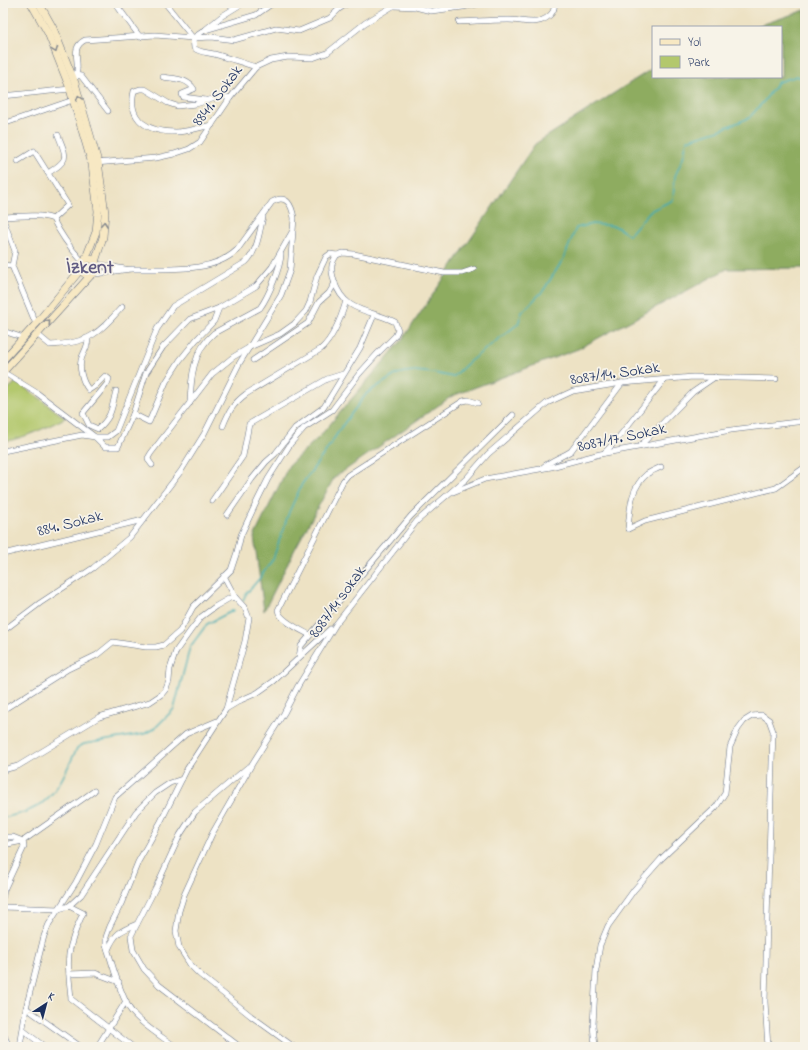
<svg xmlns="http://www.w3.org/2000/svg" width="808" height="1050" font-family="'Indie Flower',sans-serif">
  <rect width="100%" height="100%" fill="#f7f3e8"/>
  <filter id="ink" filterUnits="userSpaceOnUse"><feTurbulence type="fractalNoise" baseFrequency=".025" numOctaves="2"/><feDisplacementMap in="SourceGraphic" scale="8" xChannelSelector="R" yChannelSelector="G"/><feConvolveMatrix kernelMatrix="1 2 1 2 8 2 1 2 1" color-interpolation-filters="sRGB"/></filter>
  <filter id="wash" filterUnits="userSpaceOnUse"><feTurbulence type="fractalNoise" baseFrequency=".012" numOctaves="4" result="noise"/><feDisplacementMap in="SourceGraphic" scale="16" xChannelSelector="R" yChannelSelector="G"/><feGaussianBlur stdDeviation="0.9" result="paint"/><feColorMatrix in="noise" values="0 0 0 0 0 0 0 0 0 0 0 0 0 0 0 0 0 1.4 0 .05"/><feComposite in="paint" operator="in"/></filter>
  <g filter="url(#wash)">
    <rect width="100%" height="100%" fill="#ede2c4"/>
    <path fill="#b3c86d" stroke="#677c66" d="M 16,382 L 38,397 L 65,418 C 45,428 25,438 3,442 L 3,388 L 6,391 Z"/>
    <polygon fill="#8eac60" stroke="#546e5f" points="805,10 805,268 727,269 578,349 452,396 334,478 295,549 264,611 254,537 289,465 319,437 402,340 535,144 653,68 653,77 781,77 781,27 755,27"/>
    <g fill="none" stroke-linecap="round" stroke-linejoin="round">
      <g stroke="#39abb2" stroke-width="1.5">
        <polyline points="243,600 246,594 259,579 273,559 289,512 302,484 326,451 342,426 367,393 397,374 405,372 415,371 434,373 453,377 470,361 518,324 522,312 543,291 564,258 576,228 592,224 615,226 629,235 650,211 673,200 675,176 683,158 687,140 719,130 749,118 764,101 778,82 797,76 805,80"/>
        <path d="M 3,818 C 14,815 26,813 36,807 C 57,796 67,769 77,748 L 84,744 L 144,734 L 155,728 L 174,709 L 190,647 L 207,624 L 234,610"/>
      </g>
    </g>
  </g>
  <g filter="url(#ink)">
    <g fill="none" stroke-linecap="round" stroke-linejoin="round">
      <defs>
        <g id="street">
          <polyline points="115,3 140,37"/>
          <polyline points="165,3 193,38"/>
          <polyline points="394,6 415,7 431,11 463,7 482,3"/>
          <path d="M 459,22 C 476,21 492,20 509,20 C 519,20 531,24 540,21 C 548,18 556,12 554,3"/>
          <polyline points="206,29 222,16 243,3"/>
          <path d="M 256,67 C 242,63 229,58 214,54 C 207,52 200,53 194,48 L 193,38 L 205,30 L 256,15 L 273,3"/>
          <path d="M 76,75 C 81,62 69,48 85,40 L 155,35 L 193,38 L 212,37 L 234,40 L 276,28 L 299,31 L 330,18 L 339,9 L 348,3"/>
          <polyline points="76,77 76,75 81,76 108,111"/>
          <path d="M 163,77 C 175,79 187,78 194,89 L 182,94 L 183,97 L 206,100"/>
          <polyline points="3,96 70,89"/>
          <polyline points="3,124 73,100"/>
          <path d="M 212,125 C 200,127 188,132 176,132 C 149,132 127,121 134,91 L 140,89 L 145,89 L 168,103 L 177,106 L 196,104 L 222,96 L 230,98"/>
          <polyline points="18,161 34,151 68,205 53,219"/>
          <polyline points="95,163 156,158 174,154 189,149 200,142 230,98 256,67 271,60 288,57 313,58 327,53 365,23 398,3"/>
          <path d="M 48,173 C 70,159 67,158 58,135"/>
          <path d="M 3,217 C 19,217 38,213 53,219 C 61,236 71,249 83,262"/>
          <polyline points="3,219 15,251 12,266 36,324"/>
          <polyline points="96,264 125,269"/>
          <polyline points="3,265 12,266"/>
          <polyline points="3,331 24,338"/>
          <path d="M 38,335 L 50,345 C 89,343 97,335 122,307"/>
          <path d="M 88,339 C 88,346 85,350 82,357 C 78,367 82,382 89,390 L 95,386 L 105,376 L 109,379 L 107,384 L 83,413 L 89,425 L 98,429 C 113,415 111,409 116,391"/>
          <polyline points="253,360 308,323 319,302 329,293 335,283"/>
          <path d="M 3,372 L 37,393 L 95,437 L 108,437 L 116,431 L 157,329 L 173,306 L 246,262 C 258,250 259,233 263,217"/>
          <path d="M 190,403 C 191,377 193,351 214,333 L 260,308 C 268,297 281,267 281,254"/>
          <polyline points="133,414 149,422 166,382 180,360 196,340 214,321 219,308"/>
          <path d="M 223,426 C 229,411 233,404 246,394 L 321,349 C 334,337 341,318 346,301"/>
          <polyline points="640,446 693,392 715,377"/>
          <polyline points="3,451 82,435 95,437 105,447 118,447 133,414 146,373 163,347 190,319 219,308 256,286 272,267 292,232"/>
          <polyline points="604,453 614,443 664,380"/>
          <polyline points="152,465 149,461 148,458 151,453 212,374 233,357 250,347 280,334 294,324 306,311 310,302 317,276 326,257 330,254 337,255"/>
          <path d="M 542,468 C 551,460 562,457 571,451 L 622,383"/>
          <polyline points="453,492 485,479 551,467 600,454 731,430 805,421"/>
          <polyline points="212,501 243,456 249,424 327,379 343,374"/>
          <polyline points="227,515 252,479 266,462 275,454 295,428 324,407 360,348 374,315"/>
          <polyline points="628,529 645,521 776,488 805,467"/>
          <path d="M 628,529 C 630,509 630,488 647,474 C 651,471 657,469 661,467"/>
          <polyline points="3,554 143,520"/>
          <polyline points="224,576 235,597"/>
          <path d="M 3,631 L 40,603 L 93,568 L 130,537 L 181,471 L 204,434 L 239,364 L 281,295 L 290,270 L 294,218 C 292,206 287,193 272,202 L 237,250 C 212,274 165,268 133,269 C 120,270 106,273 93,274"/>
          <path d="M 310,635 C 301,630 279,620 278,610 L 343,481 L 348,475 L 463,401 L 468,400 L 478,403"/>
          <polyline points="299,657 301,646 411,516 513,415"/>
          <path d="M 3,710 L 68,669 L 97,655 L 113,642 L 146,647 L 156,647 L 164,645 L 180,631 L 193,607 L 231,570 L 237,552 L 241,535 L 258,499 L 268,479 L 291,443 L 304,428 L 332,410 L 359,374 L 378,353 L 395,336 L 398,330 L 395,322 C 370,309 345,314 334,281 C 331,270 330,264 337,255 L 343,253 L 354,254 L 444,273 L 462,273 L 474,269"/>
          <polyline points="3,770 18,766 99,717 150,702 162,694 166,689 169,681 170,669 176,651 191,630 201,617 216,606 230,598 235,597 245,608 249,618 245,641 226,709"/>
          <polyline points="3,837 13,837 23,841 24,847 4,890 3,896"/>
          <polyline points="3,845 23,841 94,791"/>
          <polyline points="69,906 81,895 136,812 155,793 170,783 182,779"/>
          <path d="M 3,907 L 59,909 L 69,906 L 83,913 C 77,926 71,940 69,954 C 67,969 70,984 71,999 L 133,1047"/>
          <path d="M 108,950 C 115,933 120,931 137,924"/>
          <polyline points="69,974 95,973 119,982"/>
          <polyline points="26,1008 81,1047"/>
          <polyline points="23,1030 45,1047"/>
          <polyline points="3,1033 9,1047"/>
          <polyline points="20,1047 26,1008 44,936 49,924 76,882 96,844 115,797 186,734 217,721"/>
          <polyline points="97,1047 126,1001"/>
          <path d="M 176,1047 C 161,1036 143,1026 132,1012 C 121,999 112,962 106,945 L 106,937 L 110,926 L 121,904 L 138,862 L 160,823 L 187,769 L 226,709 L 241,700 L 257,693 L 274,681 L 330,629"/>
          <polyline points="240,1047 159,985 144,969 133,950 131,936 157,885 180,835 195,812 248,767"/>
          <polyline points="294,1047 251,1016 199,974 191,966 179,947 176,931 179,911 184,895 212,834 252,764 284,713 298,686 336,624 417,521 466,479 488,454 547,403 573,391 622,383 693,377 776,379"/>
          <polyline points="595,1047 593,1025 596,970 600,945 608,926 634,890 662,858 716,807 725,793 730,747 738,729 744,721 752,716 762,715 769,720 773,731 767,919 765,1002 768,1047"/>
        </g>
        <g id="secondary">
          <polyline points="31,3 48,33 69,86 92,164 98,211 96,232 85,260"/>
          <polyline points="39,3 53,28 75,83 98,162 105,213 103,237 95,262"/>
          <circle cx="89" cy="267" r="8"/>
          <polyline points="3,360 36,324 81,269"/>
          <polyline points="3,372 91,275"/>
        </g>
      </defs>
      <use href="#street" stroke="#646e82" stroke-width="6"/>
      <use href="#secondary" stroke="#646e82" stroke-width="8"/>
      <use href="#street" stroke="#fff" stroke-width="5"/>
      <use href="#secondary" stroke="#f7e8c3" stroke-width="7"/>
    </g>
    <defs><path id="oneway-chevron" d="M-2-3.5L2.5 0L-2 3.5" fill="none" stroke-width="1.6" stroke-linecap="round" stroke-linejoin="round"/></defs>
    <g stroke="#898c90">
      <use href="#oneway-chevron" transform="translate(55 50) rotate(69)"/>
      <use href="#oneway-chevron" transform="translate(79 98) rotate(-107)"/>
      <use href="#oneway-chevron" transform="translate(104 224) rotate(-85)"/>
      <use href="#oneway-chevron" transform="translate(48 322) rotate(-48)"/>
    </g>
  </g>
  <g text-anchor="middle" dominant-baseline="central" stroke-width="3.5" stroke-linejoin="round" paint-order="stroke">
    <g font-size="16" fill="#1b2f5e" stroke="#f7f3e8">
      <text transform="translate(218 96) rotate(-53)">8841. Sokak</text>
      <text transform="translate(615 374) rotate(-8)">8087/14. Sokak</text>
      <text transform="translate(622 438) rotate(-12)">8087/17. Sokak</text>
      <text transform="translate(70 524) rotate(-14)">884. Sokak</text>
      <text transform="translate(338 602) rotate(-54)">8087/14 sokak</text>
    </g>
    <g font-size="20" font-weight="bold" fill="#605b82" stroke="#f7f3e8">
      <text x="90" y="268">İzkent</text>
    </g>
  </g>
  <rect width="808" height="1050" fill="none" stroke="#f7f3e8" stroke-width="16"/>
  <rect x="652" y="26" width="130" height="52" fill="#f7f3e8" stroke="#9fa5b1"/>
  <rect x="660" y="39" width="20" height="6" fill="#f7e8c3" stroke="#9fa5b1"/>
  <text x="688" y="46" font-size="12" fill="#1b2f5e">Yol</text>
  <rect x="660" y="56" width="20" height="12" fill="#b3c86d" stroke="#9fa5b1"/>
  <text x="688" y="66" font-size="12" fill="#1b2f5e">Park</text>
  <g transform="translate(46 1004) rotate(36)" stroke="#f7f3e8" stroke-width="3" paint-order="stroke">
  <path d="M0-3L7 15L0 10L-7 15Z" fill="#1b2f5e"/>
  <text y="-6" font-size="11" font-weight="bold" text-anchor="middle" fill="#1b2f5e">K</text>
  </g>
</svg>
